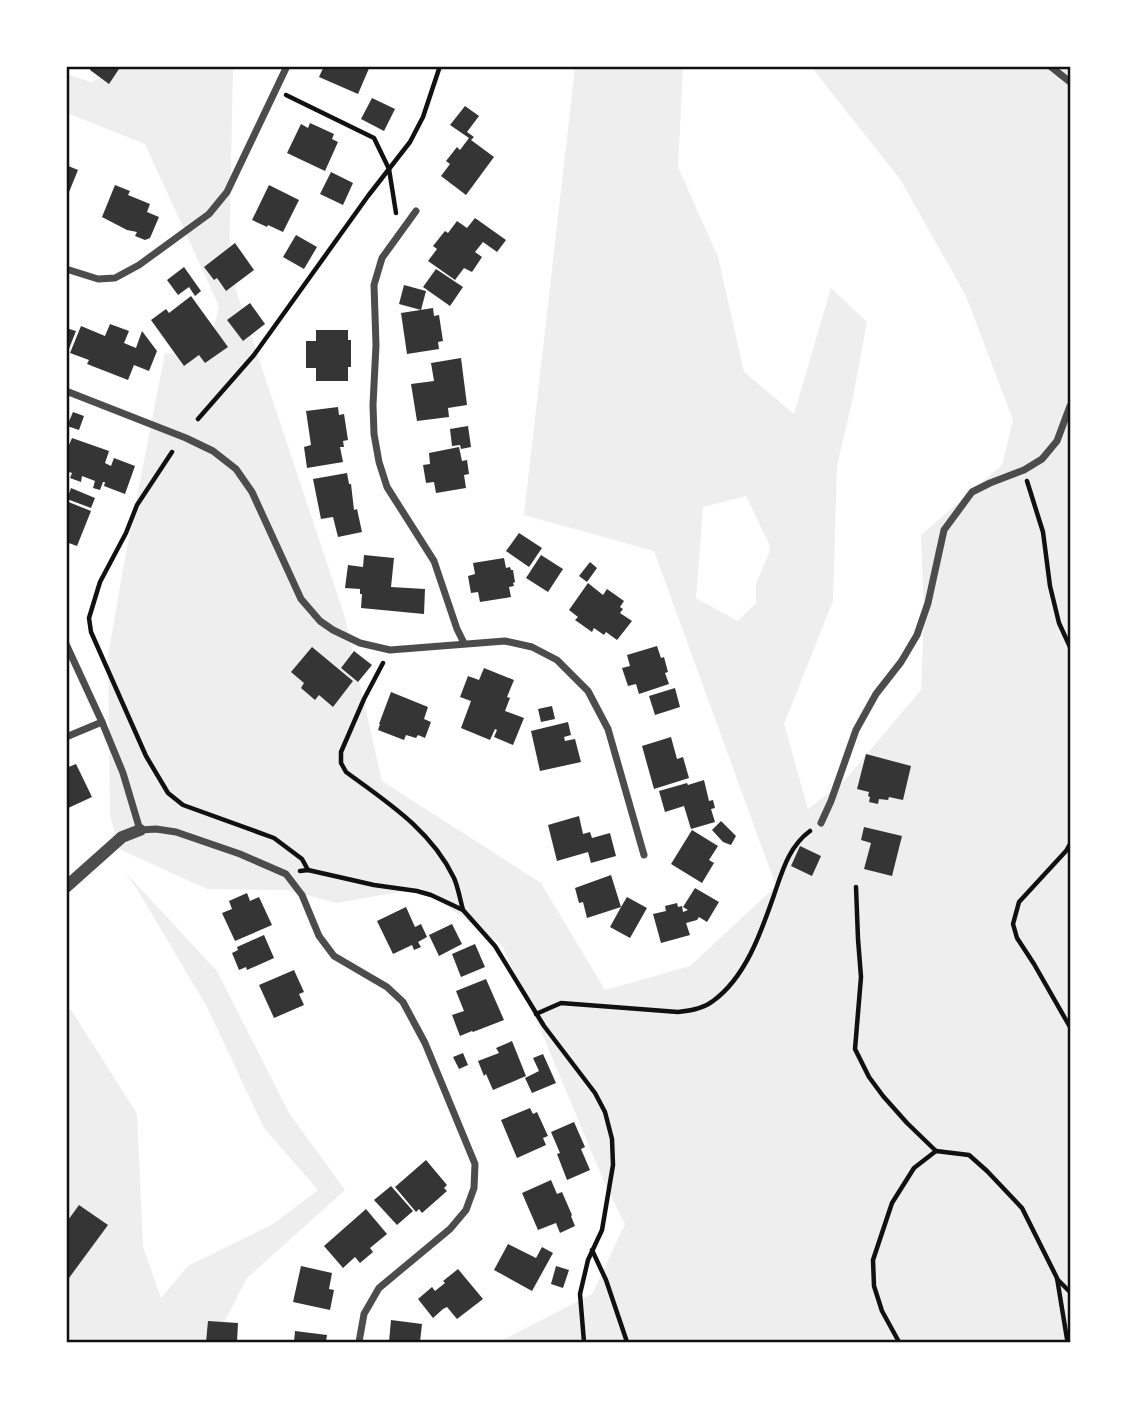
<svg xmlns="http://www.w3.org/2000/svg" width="1137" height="1409" font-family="Lato,sans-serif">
  <rect width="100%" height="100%" fill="#fff"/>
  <g fill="#eee" fill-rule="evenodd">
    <path d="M 125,67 L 233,67 L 229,269 L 344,614 L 382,781 L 541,883 L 605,990 L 690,966 L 776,886 L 654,551 L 524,515 L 575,67 L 683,67 L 678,167 L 718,257 L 744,372 L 794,414 L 831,288 L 867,322 L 853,397 L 837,466 L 833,601 L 784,724 L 808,809 L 844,781 L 921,690 L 924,615 L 921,535 L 1002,465 L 1013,420 L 966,296 L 900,179 L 816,73 L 813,67 L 1070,67 L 1070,1342 L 499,1342 L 592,1294 L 625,1224 L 605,1184 L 544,1038 L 502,945 L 421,888 L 337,903 L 288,890 L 207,889 L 119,849 L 110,814 L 108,657 L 122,574 L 165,353 L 193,358 L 208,352 L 219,306 L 145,144 L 67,113 L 66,74 L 91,82 ZM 746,496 L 770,546 L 769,553 L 756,584 L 756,603 L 738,621 L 696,598 L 703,507 Z"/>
    <polygon points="124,871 217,971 289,1113 345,1190 247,1278 214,1342 67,1342 66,1007 72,1011 137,1114 143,1247 161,1298 188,1266 273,1224 318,1190 264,1128 207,1007 137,889"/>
  </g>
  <g fill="#353535">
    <polygon points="92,66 121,66 109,84 90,70"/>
    <polygon points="324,66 370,66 358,94 319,77"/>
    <polygon points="372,98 395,109 384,131 361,119"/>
    <polygon points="465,106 479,116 467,132 474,137 471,140 494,157 466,195 441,176 450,164 446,161 457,147 460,150 469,138 450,125"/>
    <polygon points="310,123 334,134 332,139 338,142 325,171 287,153 301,124 308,128"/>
    <polygon points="66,165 78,170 67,197 66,197"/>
    <polygon points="331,172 353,183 343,205 320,194"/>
    <polygon points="115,185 130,191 128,195 150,204 147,212 159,217 150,238 145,240 135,236 137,232 127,230 102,217"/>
    <polygon points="269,185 299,200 283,232 268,225 267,227 252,220"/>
    <polygon points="475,218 506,240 497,252 483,242 475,252 482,257 472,272 464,268 455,280 428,261 437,249 433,246 445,231 448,233 457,221 467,228"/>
    <polygon points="296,235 317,247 304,269 283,257"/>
    <polygon points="235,243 254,270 226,291 217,278 214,280 204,267"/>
    <polygon points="184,267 201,291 195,296 189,287 178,295 167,280"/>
    <polygon points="436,269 463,287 450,306 423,287"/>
    <polygon points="404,285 426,291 421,310 399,304"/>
    <polygon points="191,296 228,347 205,363 199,355 184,366 151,320 166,309 169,313"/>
    <polygon points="250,303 265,324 243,341 227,320"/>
    <polygon points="433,308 434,316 439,315 443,341 438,342 439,349 407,354 401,313"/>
    <polygon points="110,324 129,331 124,343 136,348 142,331 157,351 149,371 134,365 128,380 87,364 89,360 70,353 81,326 105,336"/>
    <polygon points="66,328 76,331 67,354 66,354"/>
    <polygon points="316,330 348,330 348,340 351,340 351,367 348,367 348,381 316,381 316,368 306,368 306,341 316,341"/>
    <polygon points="461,358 467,405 448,408 449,417 417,421 411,384 434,381 431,363"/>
    <polygon points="338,407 339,415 344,414 348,440 343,441 344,447 340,447 343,462 307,468 304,447 311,445 306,411"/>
    <polygon points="73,412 84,416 79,430 67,426"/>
    <polygon points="468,426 471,447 461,449 460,445 452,446 450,429"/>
    <polygon points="72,438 109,451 105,463 111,466 114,458 135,466 125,494 104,486 105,482 103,482 100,490 93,488 95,481 82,476 81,482 70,478 72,473 66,471 66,452"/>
    <polygon points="459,447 462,461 467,460 469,474 464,475 466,488 436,493 434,482 426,483 423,465 430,464 429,453"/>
    <polygon points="347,473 349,484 351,484 354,510 357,509 362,532 338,537 333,517 321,519 313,479"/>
    <polygon points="71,488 95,498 91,508 67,499"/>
    <polygon points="66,501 91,511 77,546 66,542"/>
    <polygon points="519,533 542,548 529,567 506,551"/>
    <polygon points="364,555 394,558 391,587 425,589 424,614 361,608 362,594 360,594 360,589 345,588 348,565 363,567"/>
    <polygon points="541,555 563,569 548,592 526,578"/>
    <polygon points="504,558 506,568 510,567 511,570 513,570 515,582 513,583 514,586 509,587 511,597 480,602 478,592 471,593 468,576 475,574 473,563"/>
    <polygon points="590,562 597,568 587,582 579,576"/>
    <polygon points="588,583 603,595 607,589 624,601 620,607 623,609 620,613 632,621 617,640 606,632 604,635 594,628 592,632 575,620 578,617 569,610"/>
    <polygon points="657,646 661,658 664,657 668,672 665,673 669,684 639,694 636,684 628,686 622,668 630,666 627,655"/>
    <polygon points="312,647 353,681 333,707 319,695 315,700 301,688 304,683 291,672"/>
    <polygon points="354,651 372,665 358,682 341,668"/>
    <polygon points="484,668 514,680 507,697 510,698 505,711 524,718 513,745 494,737 497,730 495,729 490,740 461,728 471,701 460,697 468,676 479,680"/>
    <polygon points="675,688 680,707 655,715 649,696"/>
    <polygon points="391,692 428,707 424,719 431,722 425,738 418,735 416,738 406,735 404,740 378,730 380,724 379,724"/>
    <polygon points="552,706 555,719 541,722 538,709"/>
    <polygon points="568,722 571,735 564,737 565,741 575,739 581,762 540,771 531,731"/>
    <polygon points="671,737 677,759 683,757 689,778 654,789 642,746"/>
    <polygon points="866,754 911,766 903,800 889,797 888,800 879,799 878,804 869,802 870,797 868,796 869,792 857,789"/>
    <polygon points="76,764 92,797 66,809 66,768"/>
    <polygon points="704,780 709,801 713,800 715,808 711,809 715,822 691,829 684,806 665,812 659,791 687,783 688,785"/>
    <polygon points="579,816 583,834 590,832 592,838 610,833 616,856 591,863 588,852 557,861 548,825"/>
    <polygon points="721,821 736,836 731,845 723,842 712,830"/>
    <polygon points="864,827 902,836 892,876 864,869 871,843 861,840"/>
    <polygon points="692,830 718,846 709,860 714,863 702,883 671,864"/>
    <polygon points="800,846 821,856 812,876 791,866"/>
    <polygon points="611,875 621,907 627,897 647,908 630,938 610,927 621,907 587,918 583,902 579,903 575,888"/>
    <polygon points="695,888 719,902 707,922 699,917 697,920 686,923 690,935 661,943 653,914 666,911 665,906 677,903 678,907 682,906 683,912 688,910 683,907"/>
    <polygon points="247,893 250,901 259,897 272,925 235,941 222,913 232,909 229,901"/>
    <polygon points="406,907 415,927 421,924 427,937 418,942 421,947 414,950 412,945 393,954 377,921"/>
    <polygon points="452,924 462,944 439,956 429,935"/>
    <polygon points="264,935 274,958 247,970 246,967 239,970 232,953 238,950 237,947"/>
    <polygon points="475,944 485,967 461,977 452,954"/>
    <polygon points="294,970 304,992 299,994 304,1005 274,1018 259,985"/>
    <polygon points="486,979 504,1020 473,1032 472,1031 460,1036 452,1015 464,1011 456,991"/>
    <polygon points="512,1041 526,1076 493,1090 486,1074 484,1076 478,1061 499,1053 496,1048"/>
    <polygon points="463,1053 468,1065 459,1069 453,1057"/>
    <polygon points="543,1054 556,1083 532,1093 525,1078 539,1071 533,1058"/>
    <polygon points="530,1108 533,1114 537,1112 548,1136 543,1138 546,1145 517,1158 501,1120"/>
    <polygon points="574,1122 585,1147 581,1149 590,1170 567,1180 557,1154 560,1153 551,1132"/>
    <polygon points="426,1160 447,1185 444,1188 447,1191 422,1213 419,1209 416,1212 395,1187"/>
    <polygon points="551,1180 557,1194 562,1192 572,1215 571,1216 575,1226 560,1233 556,1223 538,1230 522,1193"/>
    <polygon points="391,1186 413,1211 397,1225 374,1200"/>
    <polygon points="79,1205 108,1225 69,1278 66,1276 66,1223"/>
    <polygon points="366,1209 387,1234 370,1248 373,1252 360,1263 355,1257 343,1268 324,1246"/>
    <polygon points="508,1244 536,1258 542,1247 553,1253 532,1291 494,1270"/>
    <polygon points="301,1266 332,1273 329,1289 334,1290 330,1310 293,1302"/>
    <polygon points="556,1266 569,1270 563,1288 551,1284"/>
    <polygon points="458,1269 483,1299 457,1319 447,1307 443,1309 433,1318 418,1299 432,1287 435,1291 445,1283 443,1281"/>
    <polygon points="391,1320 422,1324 420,1342 389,1342"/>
    <polygon points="208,1321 238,1323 237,1342 206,1342"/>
    <polygon points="295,1331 327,1335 326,1342 294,1342"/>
  </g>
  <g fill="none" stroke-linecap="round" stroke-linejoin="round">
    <g stroke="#111" stroke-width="4.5">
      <polyline points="286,95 374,138 389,169 396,213"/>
      <polyline points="198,419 254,355 368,196 410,142 423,117 440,66"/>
      <polyline points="172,452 137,505 126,533 100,582 89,618 91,632 146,756 168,793 183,805 274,838 302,859 308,870"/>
      <polyline points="1027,481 1043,532 1050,586 1059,623 1070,647"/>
      <path d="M 383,663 L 364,699 L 341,752 L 341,763 L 346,772 C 387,802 431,830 454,878 C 458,887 460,899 463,910"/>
      <polyline points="1070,844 1066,851 1019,902 1013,924 1017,938 1034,964 1070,1027"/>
      <polyline points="300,871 308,870 374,885 417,891 431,895 463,910 495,946 544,1026 595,1093 605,1112 612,1139 613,1165 602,1230 588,1260 580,1294 584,1342"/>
      <polyline points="856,887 858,939 861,977 855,1049 869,1077 883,1096 907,1123 936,1151"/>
      <path d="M 536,1014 L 561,1003 L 678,1012 C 690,1011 703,1009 713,1001 C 746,977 761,932 774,895 C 782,872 789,846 810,831"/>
      <polyline points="592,1250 606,1280 627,1342"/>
      <polyline points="1057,1279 1070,1292"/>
      <polyline points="899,1342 882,1311 874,1286 873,1260 892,1203 914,1168 936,1151 969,1155 987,1171 1022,1208 1057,1278 1067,1339"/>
    </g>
    <g stroke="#4c4c4c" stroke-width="7">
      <polyline points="1050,66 1070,82"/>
      <polyline points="416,211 382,258 374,285 376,345 373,405 374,434 379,462 387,487 434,561 457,629 464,643"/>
      <polyline points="66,269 98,279 115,278 139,265 209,214 227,192 287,66"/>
      <polyline points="66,391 186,438 213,451 236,469 252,492 301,599 320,621 333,630 360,643 390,650 505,641 532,647 557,660 588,691 608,729 644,855"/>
      <polyline points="66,644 102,722 123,773 140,830 156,829 176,832 240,854 286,874 302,895 319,936 334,956 387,987 403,1002 425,1043 475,1164 474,1188 466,1210 450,1229 379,1288 364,1314 359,1342"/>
      <polyline points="66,737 102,722"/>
      <polyline points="821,823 831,801 856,730 876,694 901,662 917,635 928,603 944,530 972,492 990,483 1024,470 1042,459 1057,441 1070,406"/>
    </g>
    <polyline stroke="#4c4c4c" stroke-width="12" points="66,887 122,837 140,830"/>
  </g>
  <rect width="1137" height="1409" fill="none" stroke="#ffffff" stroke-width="136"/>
  <rect x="68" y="68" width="1001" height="1273" fill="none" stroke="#111" stroke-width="2.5"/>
</svg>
